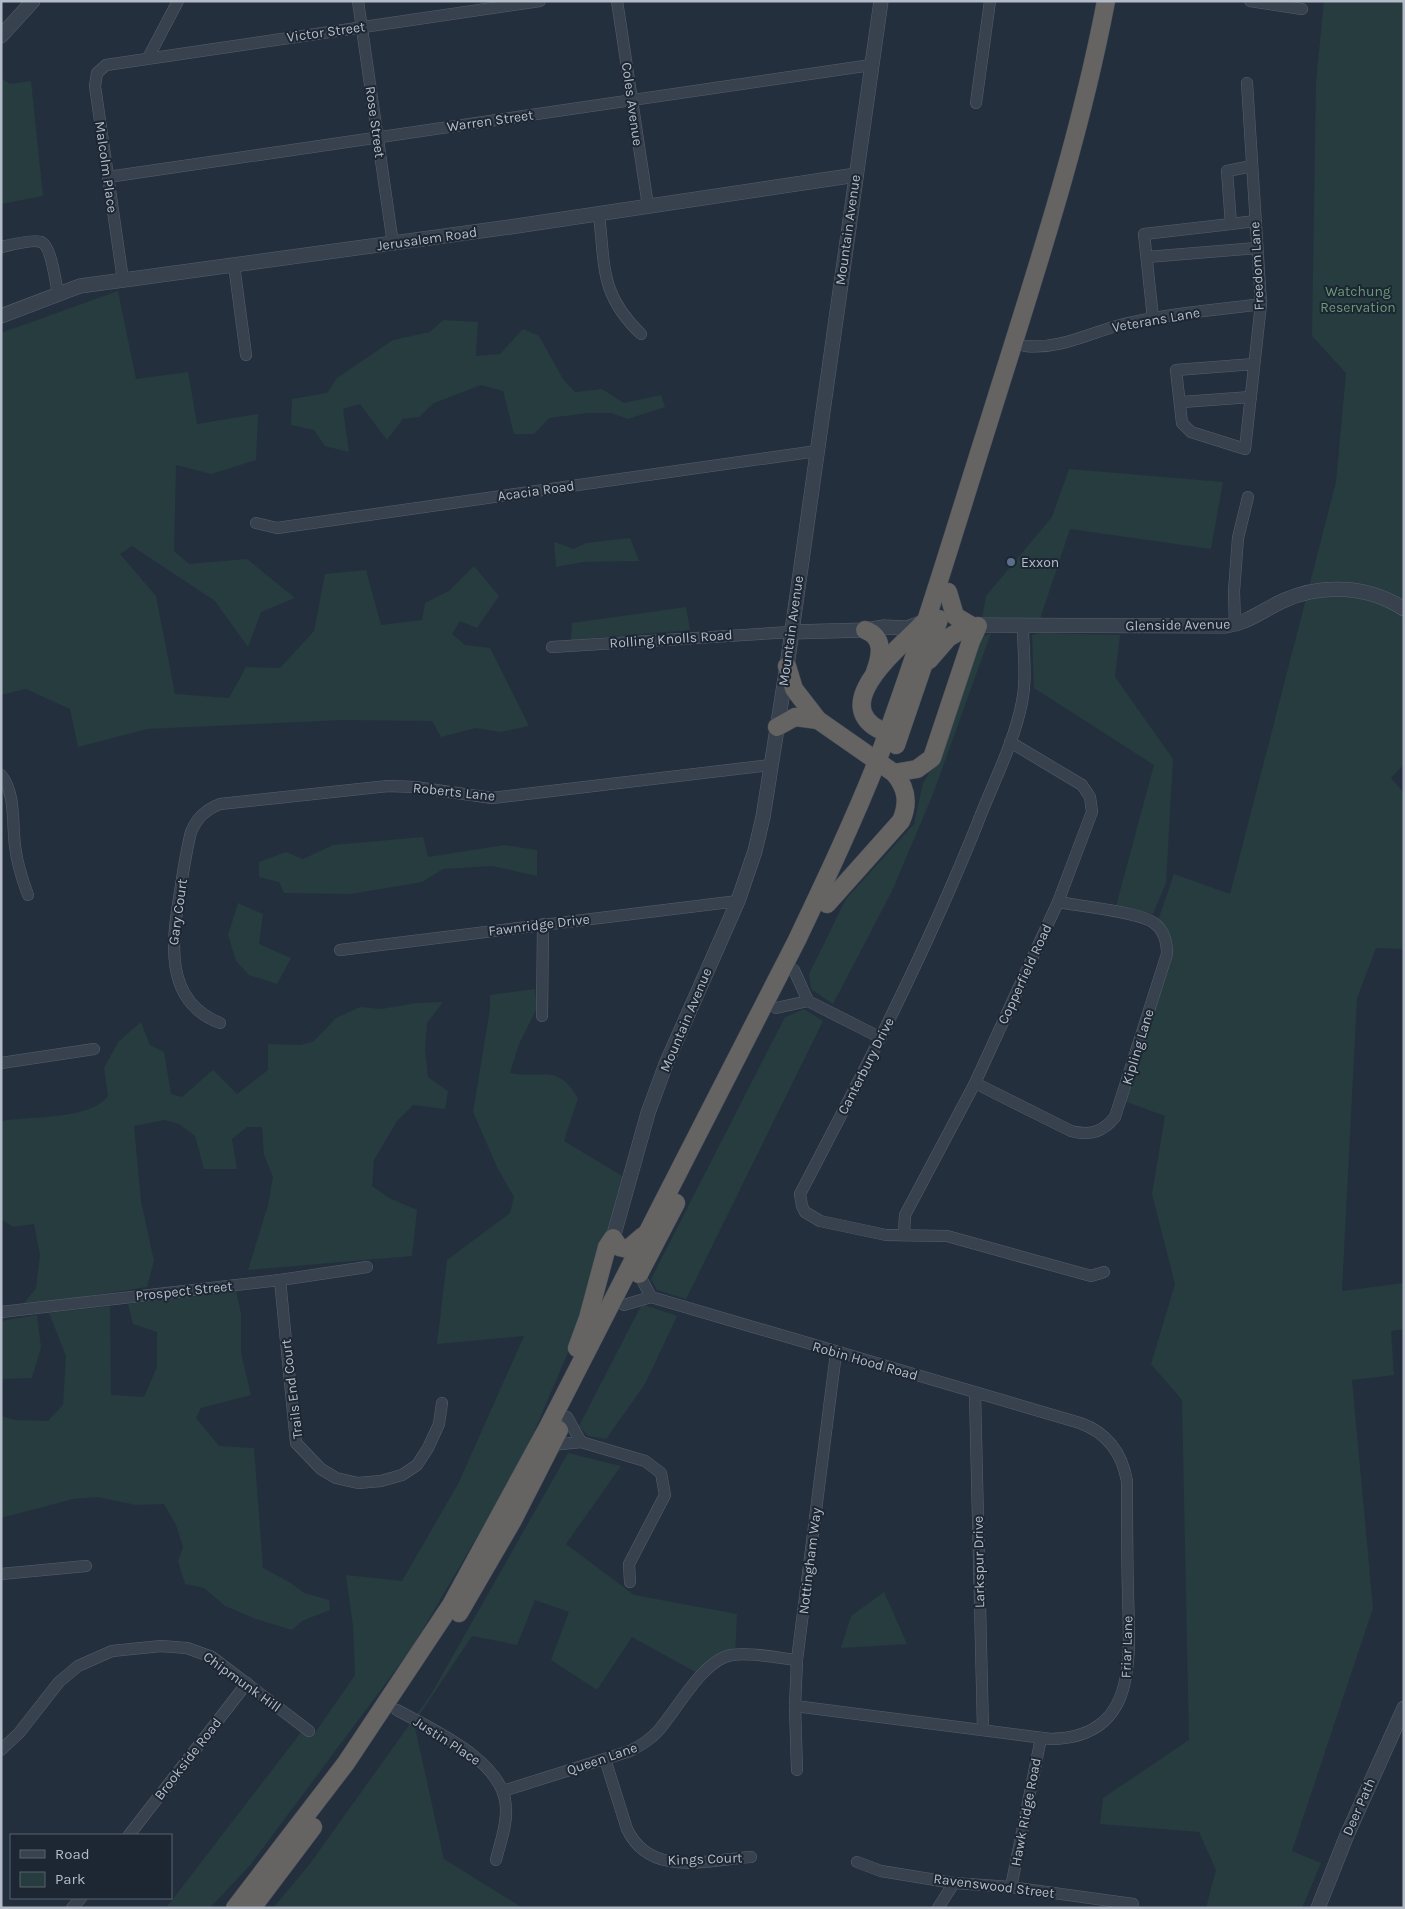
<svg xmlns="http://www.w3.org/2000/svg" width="1405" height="1909" font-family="Karla,sans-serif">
  <rect width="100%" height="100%" fill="#242f3e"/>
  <g fill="#263c3f">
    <polygon points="1324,1 1404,1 1404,764 1391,778 1404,793 1404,949 1376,948 1357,998 1342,1291 1404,1283 1404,1329 1391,1331 1394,1375 1352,1380 1373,1608 1292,1851 1321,1863 1302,1908 1206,1908 1216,1870 1199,1832 1100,1824 1103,1798 1189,1740 1182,1400 1151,1364 1175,1284 1152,1194 1165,1116 1116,1098 1165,953 1155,929 1174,874 1230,894 1336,482 1346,373 1312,336 1316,82"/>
    <polygon points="1,78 10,84 31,81 43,196 1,204"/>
    <polygon points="118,291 136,379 188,372 197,424 258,414 256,460 211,474 176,465 174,551 189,564 247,559 295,598 261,612 248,647 215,601 132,546 120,554 156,596 175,694 229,698 246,667 280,668 314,631 325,574 366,570 381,625 422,620 425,603 449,591 474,566 499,596 477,628 460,621 452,634 465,645 490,648 529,726 501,732 476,728 441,737 432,721 344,720 147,729 78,747 70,709 26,689 1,695 1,333"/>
    <polygon points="443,320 478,322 476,356 500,354 523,329 539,336 563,379 575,392 602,389 624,403 661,395 665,407 628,419 611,413 588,413 549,418 534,434 514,434 503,391 481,385 434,403 419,417 403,419 387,440 360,404 343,409 349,452 325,446 314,430 291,425 292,399 327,393 337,378 393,340 430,332"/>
    <polygon points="1069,469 1223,482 1211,549 1070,529 1040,619 982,618 986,596 1052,517"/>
    <polygon points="630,538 639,561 583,562 556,567 554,542 574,549 586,543"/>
    <polygon points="686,607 690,630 571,640 572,623"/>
    <polygon points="991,633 933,794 892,891 833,1004 811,989 809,974 846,899 914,824 923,783 937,760 982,637"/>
    <polygon points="1041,633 1120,635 1115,677 1173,759 1166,883 1153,914 1116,906 1154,765 1034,688 1032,635"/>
    <polygon points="423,837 428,857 504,845 537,850 537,876 492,866 443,869 422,882 350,894 284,893 279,882 259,877 259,862 286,852 303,859 333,845"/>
    <polygon points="238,903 263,914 259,944 291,958 277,984 249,975 236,961 228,935"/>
    <path d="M 535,989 L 537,1008 L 519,1044 L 510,1073 C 545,1080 556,1062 578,1098 L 564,1141 L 624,1177 L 583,1317 L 523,1458 L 412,1648 L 251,1864 L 210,1908 L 166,1908 L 305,1727 L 315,1733 L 355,1675 L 353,1626 L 346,1575 L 402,1581 L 458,1484 L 524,1336 L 437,1344 L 447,1260 L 510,1213 L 514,1197 L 497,1167 L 473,1112 L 490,1009 L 490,995 Z"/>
    <path d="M 443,1002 L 427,1023 L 425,1049 L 428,1077 L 448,1091 L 445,1109 L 413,1105 L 397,1121 L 374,1160 L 372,1186 L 389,1198 L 417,1210 L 412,1256 L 248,1270 L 268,1205 L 273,1177 L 264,1155 L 262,1127 L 247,1127 L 232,1139 L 237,1169 L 204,1169 L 195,1136 L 179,1124 L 165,1120 L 134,1126 L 141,1201 L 154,1261 L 147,1287 L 21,1307 L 36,1288 L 40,1255 L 34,1224 L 13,1227 L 1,1219 L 1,1121 C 30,1116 91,1120 108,1096 L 104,1068 L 118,1042 L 141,1022 L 150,1045 L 164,1052 L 171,1094 L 182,1097 L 213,1070 L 237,1094 L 268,1070 L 268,1044 L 301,1045 L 314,1041 L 336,1018 L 360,1007 L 381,1009 L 416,1003 Z"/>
    <polygon points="804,1009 823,1021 686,1299 657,1290 651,1279 785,1017"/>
    <polygon points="236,1291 241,1313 241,1353 251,1395 201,1408 196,1418 219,1446 254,1448 263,1568 291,1583 304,1593 329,1600 330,1610 302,1621 292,1630 256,1619 225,1606 204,1588 185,1584 178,1561 183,1547 176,1525 164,1504 136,1505 97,1497 73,1499 1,1518 1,1416 14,1420 48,1421 63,1405 66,1356 49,1313 110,1306 111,1395 144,1397 157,1367 157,1332 133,1324 128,1304"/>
    <polygon points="642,1304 677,1316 645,1384 606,1439 588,1436 579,1426"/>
    <polygon points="37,1315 41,1347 32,1378 1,1379 1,1321"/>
    <polygon points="568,1453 621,1466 566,1544 634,1595 737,1614 735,1657 699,1674 632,1637 597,1690 551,1660 569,1612 535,1600 517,1645 472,1636 414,1723 444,1859 523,1908 273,1908 309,1865 430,1696"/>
    <polygon points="884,1592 907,1644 841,1648 851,1616"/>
  </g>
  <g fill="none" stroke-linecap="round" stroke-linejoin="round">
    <defs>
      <g id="minor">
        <polyline points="358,1 393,244"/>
        <polyline points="617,1 648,206"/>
        <polyline points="1250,1 1302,9"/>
        <polyline points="148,58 178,1"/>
        <polyline points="1247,83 1261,304 1245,449 1191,432 1182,423 1176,370 1254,364"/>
        <polyline points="976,103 990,1"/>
        <polyline points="108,177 871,65"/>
        <path d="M 599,214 C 605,267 600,295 641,334"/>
        <polyline points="1231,224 1255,221"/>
        <path d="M 1,247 C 10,245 34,239 41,242 C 51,245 56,284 58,294"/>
        <polyline points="1147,257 1257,248"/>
        <polyline points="234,265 246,355"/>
        <polyline points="123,280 95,86 97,73 106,65 540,1"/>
        <polyline points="1153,318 1144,234 1231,224 1227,171 1252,166"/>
        <path d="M 1025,346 C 1062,350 1092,331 1128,323 C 1171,313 1217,310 1261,304"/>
        <polyline points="1182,402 1251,397"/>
        <polyline points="256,523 277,528 817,451"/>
        <polyline points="1235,625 1234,591 1238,538 1248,497"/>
        <path d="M 1023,626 C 1023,651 1027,677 1022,702 C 1014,743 993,783 978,822 C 927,950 864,1072 800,1194 L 802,1206 L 805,1212 L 820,1221 L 886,1235 L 947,1236 L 1091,1276 L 1104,1272"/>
        <polyline points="552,647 791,632"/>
        <path d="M 1,775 C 16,793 12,824 15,846 C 17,863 22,879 28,895"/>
        <polyline points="340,950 738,901"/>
        <polyline points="794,970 808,1001 881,1038"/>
        <polyline points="776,1008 808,1001"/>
        <polyline points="542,1016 543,924"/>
        <path d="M 220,1023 C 163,1001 172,940 180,892 C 183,872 186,852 191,832 C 197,818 205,810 220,804 L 388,786 L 415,787 L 492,798 L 771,765"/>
        <polyline points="1,1063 94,1049"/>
        <path d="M 975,1083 L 1071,1131 C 1090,1136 1103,1132 1115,1117 L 1167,954 C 1167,942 1164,930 1154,923 C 1140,912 1079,906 1058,902"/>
        <polyline points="904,1235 905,1215 975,1083 1058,902 1092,812 1090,797 1082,785 1010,742"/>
        <polyline points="639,1274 651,1297"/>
        <polyline points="280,1280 296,1443 321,1469 336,1478 358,1483 381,1481 402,1475 417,1465 428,1448 439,1424 442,1403"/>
        <path d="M 624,1305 L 651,1297 L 1080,1423 C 1108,1433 1122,1453 1127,1481 C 1127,1518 1127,1555 1128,1592 C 1129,1655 1140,1737 1051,1739 L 795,1706"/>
        <polyline points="1,1312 280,1280 367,1267"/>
        <polyline points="975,1393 983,1730"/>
        <polyline points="567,1417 581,1442"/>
        <polyline points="552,1445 581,1442 645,1461 661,1473 665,1495 629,1564 630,1582"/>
        <polyline points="1,1574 86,1566"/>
        <path d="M 397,1710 C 433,1730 505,1761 506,1808 C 507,1826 500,1843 496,1860"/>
        <polyline points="1,1750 19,1733 59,1682 78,1666 112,1651 161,1646 187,1648 212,1657 309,1731"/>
        <path d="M 605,1759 L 627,1829 C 650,1878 707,1860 751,1857"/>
        <polyline points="797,1770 795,1706 797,1660 836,1353"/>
        <path d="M 503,1791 L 630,1751 C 641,1745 650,1740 658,1731 C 677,1710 703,1659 732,1655 C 750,1652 778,1658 797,1660"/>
        <polyline points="129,1835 247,1683"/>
        <polyline points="857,1862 881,1871 954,1883 1011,1887 1133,1904"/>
        <polyline points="1011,1887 1041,1738"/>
        <polyline points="72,1908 81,1898"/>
        <polyline points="938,1908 954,1883"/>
      </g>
      <g id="tertiary">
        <polyline points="1,36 33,1"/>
        <polyline points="1,316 80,286 510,227 856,175"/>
        <path d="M 970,625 L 1225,626 C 1249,623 1264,609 1285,600 C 1323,583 1369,586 1404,609"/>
        <polyline points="791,632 865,630 884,627 907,628 923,622"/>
        <polyline points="613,1238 648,1113 666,1064 738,901 755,851 763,817 787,666 881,1"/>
        <polyline points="1318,1908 1347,1835 1404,1708"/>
      </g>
      <g id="trunk">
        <polyline points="948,592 955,616 970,625"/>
        <path d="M 865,630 C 885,637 881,656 875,672"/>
        <polyline points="929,660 948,638 970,625"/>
        <path d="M 787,666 L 794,689 L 818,720 L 894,773 C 907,788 909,803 901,821 L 827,904"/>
        <polyline points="777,727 795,717 818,720"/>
        <path d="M 897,731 L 887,733 C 822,708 900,648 922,624"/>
        <polyline points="896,745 939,619"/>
        <polyline points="894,773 917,769 932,758 971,641 978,626"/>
        <polyline points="639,1274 676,1203"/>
        <polyline points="577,1348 588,1318 607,1247 613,1238 619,1247 628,1249 643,1236"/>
        <polyline points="459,1613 513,1520 559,1430"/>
        <path d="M 235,1908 L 346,1763 L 451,1605 L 548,1427 L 797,940 C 825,881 854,820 878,759 C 920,647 954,532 990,418 C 1033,280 1079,143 1106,1"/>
        <polyline points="252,1908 313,1827"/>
      </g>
    </defs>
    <use href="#minor" stroke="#565f6c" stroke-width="12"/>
    <use href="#tertiary" stroke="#565f6c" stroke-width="15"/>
    <use href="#trunk" stroke="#434c59" stroke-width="19"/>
    <use href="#minor" stroke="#38414e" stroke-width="11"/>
    <use href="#tertiary" stroke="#38414e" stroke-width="14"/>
    <use href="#trunk" stroke="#656462" stroke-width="18"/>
  </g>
  <circle fill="#5c6f8a" stroke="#1d2633" stroke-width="2" cx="1011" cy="562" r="5"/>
  <g text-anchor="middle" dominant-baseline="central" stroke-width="4" stroke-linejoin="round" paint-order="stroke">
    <g font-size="14" fill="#b4bcc9" stroke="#1d2633">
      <text transform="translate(326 32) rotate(-8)">Victor Street</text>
      <text transform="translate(632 104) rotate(82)">Coles Avenue</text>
      <text transform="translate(490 121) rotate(-8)">Warren Street</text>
      <text transform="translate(375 122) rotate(82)">Rose Street</text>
      <text transform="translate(106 167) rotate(82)">Malcolm Place</text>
      <text transform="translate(848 230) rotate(-82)">Mountain Avenue</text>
      <text transform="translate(427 239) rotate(-8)">Jerusalem Road</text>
      <text transform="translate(1257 266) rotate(-93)">Freedom Lane</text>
      <text transform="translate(1156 320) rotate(-10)">Veterans Lane</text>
      <text transform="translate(536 491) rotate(-8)">Acacia Road</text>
      <text transform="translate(1178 625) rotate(-1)">Glenside Avenue</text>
      <text transform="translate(791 631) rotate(-82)">Mountain Avenue</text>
      <text transform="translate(671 639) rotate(-4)">Rolling Knolls Road</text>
      <text transform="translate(454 792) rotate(6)">Roberts Lane</text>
      <text transform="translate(178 912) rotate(-82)">Gary Court</text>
      <text transform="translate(539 925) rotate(-7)">Fawnridge Drive</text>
      <text transform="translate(1025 974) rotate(-65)">Copperfield Road</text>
      <text transform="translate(686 1020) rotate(-67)">Mountain Avenue</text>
      <text transform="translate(1138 1047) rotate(-73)">Kipling Lane</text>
      <text transform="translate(866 1066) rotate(-63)">Canterbury Drive</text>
      <text transform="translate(184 1291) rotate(-6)">Prospect Street</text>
      <text transform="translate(865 1361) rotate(16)">Robin Hood Road</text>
      <text transform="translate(292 1389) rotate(-97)">Trails End Court</text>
      <text transform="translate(810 1561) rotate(-83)">Nottingham Way</text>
      <text transform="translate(979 1562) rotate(-91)">Larkspur Drive</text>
      <text transform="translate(1127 1647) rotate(-88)">Friar Lane</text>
      <text transform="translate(242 1682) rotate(36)">Chipmunk Hill</text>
      <text transform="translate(447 1741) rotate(33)">Justin Place</text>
      <text transform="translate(188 1759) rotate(-52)">Brookside Road</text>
      <text transform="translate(602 1759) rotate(-19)">Queen Lane</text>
      <text transform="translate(1359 1807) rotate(-66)">Deer Path</text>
      <text transform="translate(1026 1812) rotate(-79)">Hawk Ridge Road</text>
      <text transform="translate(705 1859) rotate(-2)">Kings Court</text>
      <text transform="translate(994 1886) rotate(7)">Ravenswood Street</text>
    </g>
    <g font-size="14" fill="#6b9a76" stroke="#1d2633">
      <text x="1358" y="291">Watchung<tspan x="1358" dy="16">Reservation</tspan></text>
    </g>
    <g font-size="14" fill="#b4bcc9" stroke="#1d2633" text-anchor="start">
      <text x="1021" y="562">Exxon</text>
    </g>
  </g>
  <rect width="1405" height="1909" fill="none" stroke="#b4bcc9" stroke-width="5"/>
  <rect x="10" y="1834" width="162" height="65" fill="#1d2633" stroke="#59626f"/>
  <rect x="20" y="1850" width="25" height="8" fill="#38414e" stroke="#59626f"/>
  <text x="55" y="1859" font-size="15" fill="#b4bcc9">Road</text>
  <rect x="20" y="1872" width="25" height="15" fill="#263c3f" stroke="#59626f"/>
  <text x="55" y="1884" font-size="15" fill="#b4bcc9">Park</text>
</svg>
